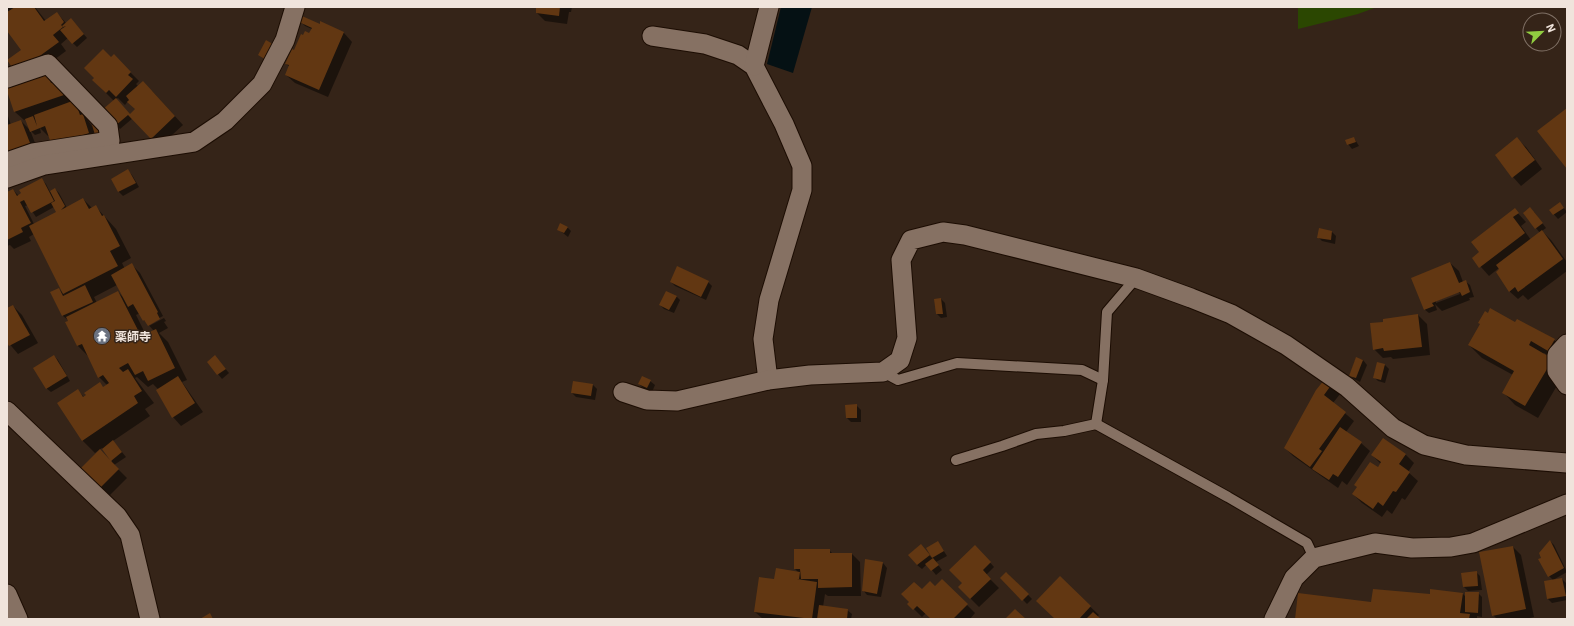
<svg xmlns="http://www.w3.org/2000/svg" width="1574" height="626" font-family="'IBM Plex Sans','Noto Sans JP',sans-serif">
  <rect width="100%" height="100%" fill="#352418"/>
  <polygon fill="#2b4701" points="1298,7 1377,7 1358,14 1298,29"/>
  <polygon fill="#051114" points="781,7 812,7 793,73 767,64"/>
  <g fill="#0007" fill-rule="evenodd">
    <polygon points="7,7 35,7 46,21 57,13 66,23 75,24 87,38 77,47 68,38 61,44 66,51 39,71 24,78 23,50 7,29"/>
    <polygon points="537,7 572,7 571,12 569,12 567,24 545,21 537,13"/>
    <polygon points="301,22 320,25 321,23 344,33 352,42 328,97 295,83 286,75 290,67 286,64 304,36 310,34 312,29 305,26"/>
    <path d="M 114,56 L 139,81 L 136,84 L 138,86 L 152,91 L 183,125 L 160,146 L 133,118 L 120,129 L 116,125 L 114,101 L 93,80 ZM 118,98 L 125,105 L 128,101 L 136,109 L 130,115 L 116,99 Z"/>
    <polygon points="46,71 67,90 71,103 83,110 86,118 92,126 96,125 100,139 94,133 97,142 48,136 40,128 41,133 35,135 30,130 40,156 7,169 7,113 11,125 21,121 30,130 26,119 24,120 15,112 7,88"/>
    <polygon points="1354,138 1359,146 1352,149 1348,144"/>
    <polygon points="1517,139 1526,147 1542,169 1521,186 1513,177"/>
    <polygon points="128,171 132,175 139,187 123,196 119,192 112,179"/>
    <path d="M 42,180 L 46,184 L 50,192 L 55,189 L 59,193 L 67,208 L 83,199 L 92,208 L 96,207 L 116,229 L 131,258 L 122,263 L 125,269 L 132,265 L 140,273 L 163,316 L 148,324 L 149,326 L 164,318 L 166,321 L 164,322 L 168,328 L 159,333 L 168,342 L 187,380 L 182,382 L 203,412 L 181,426 L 173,417 L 159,390 L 153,384 L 148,387 L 137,377 L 135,378 L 154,403 L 145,409 L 150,416 L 113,441 L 126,457 L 114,465 L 127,478 L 109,496 L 101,487 L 112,461 L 102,448 L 95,453 L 82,440 L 78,391 L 85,398 L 107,385 L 99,377 L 90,358 L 77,345 L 69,321 L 63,316 L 51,293 L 59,289 L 65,295 L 34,234 L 29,237 L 31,241 L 14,249 L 10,245 L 7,246 L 7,193 L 13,190 L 19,196 ZM 28,205 L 36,217 L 54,207 L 58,212 L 34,224 L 25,206 ZM 117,285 L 123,297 L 118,292 L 97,303 L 94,297 ZM 140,313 L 144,320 L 154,331 L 146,335 L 136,315 Z"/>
    <polygon points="1560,203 1567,212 1558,219 1550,210"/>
    <polygon points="1514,209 1526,222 1521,226 1531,240 1540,233 1524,213 1534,212 1546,228 1542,231 1551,240 1567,262 1567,271 1528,300 1523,295 1518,299 1509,291 1499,268 1489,276 1473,258 1480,253"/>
    <polygon points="567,227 571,231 568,237 558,229"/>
    <polygon points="1332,232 1336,236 1335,244 1322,241 1318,237"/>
    <path d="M 1450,263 L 1459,271 L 1463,282 L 1465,281 L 1470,285 L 1474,297 L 1469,298 L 1470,300 L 1442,311 L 1435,304 L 1437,310 L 1429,313 L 1424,309 ZM 1459,292 L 1460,294 L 1436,303 L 1436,301 Z"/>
    <polygon points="678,267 708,282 712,286 706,300 675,286 671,282"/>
    <polygon points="676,296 680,300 674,313 664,309 660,305"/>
    <polygon points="941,299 945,303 947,317 941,318 937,314 935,300"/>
    <polygon points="13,306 22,315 38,343 18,354 7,341 7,310"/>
    <polygon points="1418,315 1427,324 1430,355 1393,359 1391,357 1383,358 1374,349 1384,323"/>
    <polygon points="1516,323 1554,340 1566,352 1560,362 1544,353 1543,354 1565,372 1538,418 1515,405 1503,392 1513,375 1482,358 1469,345"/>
    <polygon points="54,356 58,360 70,381 51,392 46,388"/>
    <polygon points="1356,358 1363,360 1367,365 1360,382 1354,379 1350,375"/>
    <polygon points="219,361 229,373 222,379 208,362"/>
    <polygon points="1385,365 1389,369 1385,383 1378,381 1374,377"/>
    <polygon points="642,377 650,381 655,385 652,392 643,388 639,384"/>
    <polygon points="1325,380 1340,394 1333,403 1354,421 1346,432 1361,443 1370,451 1347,485 1342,481 1338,488 1293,456 1285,448"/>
    <polygon points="593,385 597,389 595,400 576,397 572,393"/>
    <polygon points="856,405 861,410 861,422 851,422 847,418"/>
    <polygon points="1383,439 1406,455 1414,463 1408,472 1418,481 1405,500 1402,498 1392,514 1387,510 1382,517 1362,503 1353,494 1381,464 1372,455"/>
    <polygon points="1550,541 1554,545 1567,572 1553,580 1562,579 1566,583 1567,600 1552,603 1548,599 1553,580 1549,576 1543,558"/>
    <polygon points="938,542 947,556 936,562 942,570 936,575 927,564 922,569 917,565 925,550 931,557 932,556"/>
    <polygon points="975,546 994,567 986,575 999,588 979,607 959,587 963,583"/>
    <polygon points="1513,547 1521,555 1534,617 1525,619 1497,619 1493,615"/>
    <polygon points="829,550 833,554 852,554 860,562 861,596 828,596 825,594 823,607 847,610 852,614 851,619 763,619 755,612 775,580 799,573 795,569"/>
    <polygon points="883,563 887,568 881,597 867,595 863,590"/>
    <polygon points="1476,572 1480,576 1482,590 1468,591 1464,587"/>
    <polygon points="1007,573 1032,599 1027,604 1002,578"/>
    <polygon points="1060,578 1099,615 1097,617 1100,619 1056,619"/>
    <polygon points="942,580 975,613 970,619 932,619 926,613 922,617 909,604 935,587"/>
    <polygon points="1478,593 1482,597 1482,617 1477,616 1477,619 1296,619 1372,603 1430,595 1463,594 1466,597"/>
  </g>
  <g fill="#623712">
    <polygon points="15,7 34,7 44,21 57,12 64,22 61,25 63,27 53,35 59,42 30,63 28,60 14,70 7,60 21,50 7,31 7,12"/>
    <polygon points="536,7 560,7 559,16 536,13"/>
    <polygon points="302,16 320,24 320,21 344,32 319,90 285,75 289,65 285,64 292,49 294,50 301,34 303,35 305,31 309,33 312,28 299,22"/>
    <polygon points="71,18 84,34 72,44 60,30 66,26 63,27 62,26"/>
    <polygon points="266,40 276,46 268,61 258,55"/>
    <polygon points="103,49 111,57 114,54 131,72 128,75 133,79 116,97 109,90 106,93 92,80 94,78 84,68"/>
    <polygon points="47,70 51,83 59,81 64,95 14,112 7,91 7,84"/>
    <polygon points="143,81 175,116 151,139 128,115 115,126 102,110 116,98 130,114 135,109 127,102 129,100 126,96"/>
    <polygon points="75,100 80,115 83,114 89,133 52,146 45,126 30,132 25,119 33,116 37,126 34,115"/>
    <polygon points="1567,108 1567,169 1537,131"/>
    <polygon points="21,120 32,148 7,158 7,125"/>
    <polygon points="97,124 100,133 95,135 92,125"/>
    <polygon points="1354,137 1356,142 1347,145 1345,140"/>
    <polygon points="1517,137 1535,160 1512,178 1495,155"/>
    <polygon points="128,169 136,183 118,192 111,179"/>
    <polygon points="42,178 54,201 31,213 24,200 20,202 31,223 21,228 23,232 7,240 7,192 13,189 17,196 21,193 19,190"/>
    <polygon points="55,188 65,206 61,210 83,198 89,209 96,205 102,216 104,215 120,246 110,251 118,266 63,294 29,226 56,212 51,203 55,201 50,191"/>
    <polygon points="1560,202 1564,208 1553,215 1549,210"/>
    <polygon points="1530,207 1543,223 1535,229 1523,213"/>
    <polygon points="1515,208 1519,213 1513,217 1525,233 1479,268 1472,258 1479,252 1471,242"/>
    <polygon points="560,223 568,227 564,233 557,230"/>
    <polygon points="1319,228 1332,231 1331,240 1317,238"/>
    <polygon points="1542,230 1563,259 1518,292 1515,287 1509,292 1496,272 1499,269 1496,265"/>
    <polygon points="1450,262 1459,283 1466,280 1470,292 1462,296 1460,292 1432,303 1434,306 1424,310 1411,278"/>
    <polygon points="132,263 158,312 157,313 160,319 148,326 144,320 143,321 133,304 128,307 111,275"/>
    <polygon points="677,266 709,281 701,297 670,282"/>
    <polygon points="85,285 93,302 62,316 50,292 59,288 63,296"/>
    <polygon points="118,291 141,336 156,329 175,368 148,381 143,371 135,375 128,363 119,368 123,372 128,369 142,391 134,396 138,403 82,441 57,403 78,389 83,397 86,395 84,393 100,382 103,387 109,383 103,375 98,378 82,344 77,346 65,322 68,321 66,317"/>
    <polygon points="666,291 677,296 669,310 659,305"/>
    <polygon points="941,298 943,314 936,314 934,299"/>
    <polygon points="13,305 30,335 9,346 7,343 7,308"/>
    <polygon points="1490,308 1515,322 1517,319 1555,339 1548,351 1531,341 1529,345 1553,359 1525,406 1502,393 1514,371 1468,345 1480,324 1478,323 1485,311 1488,313"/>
    <polygon points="1418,314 1422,347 1384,351 1383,348 1373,350 1370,323 1383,322 1383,319"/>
    <polygon points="54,355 67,376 46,389 33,368"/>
    <polygon points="215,355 226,369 217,375 207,362"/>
    <polygon points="1356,357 1363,360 1356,378 1349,376"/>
    <polygon points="1377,362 1385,364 1381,380 1373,378"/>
    <polygon points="178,376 195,403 172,418 156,390"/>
    <polygon points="642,376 651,380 647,388 638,384"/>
    <polygon points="1325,379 1332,384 1324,395 1346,412 1319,449 1322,451 1310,467 1284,448 1316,390"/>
    <polygon points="573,381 593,384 591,396 571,393"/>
    <polygon points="857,404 857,418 846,418 845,405"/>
    <polygon points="1340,427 1362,442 1338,477 1333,474 1329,480 1312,469"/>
    <polygon points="1383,438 1406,454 1399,464 1410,472 1396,492 1393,491 1383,506 1378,502 1373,509 1352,494 1357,487 1354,485 1370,462 1378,467 1381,462 1371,455"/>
    <polygon points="113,440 122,452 111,461 119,469 100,488 81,468 100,449 110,460 102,449"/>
    <polygon points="1550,540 1564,568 1548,577 1538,559 1541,558 1539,553"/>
    <polygon points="938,541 944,551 932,558 926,548"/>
    <polygon points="921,544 930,555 917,565 908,555"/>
    <polygon points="975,545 991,562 983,570 991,579 970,599 958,587 962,583 949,570"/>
    <polygon points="1513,546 1526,609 1492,616 1479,552"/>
    <polygon points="794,549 830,549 830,553 852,553 852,587 818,588 818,579 801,579 800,569 794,569"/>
    <polygon points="933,558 939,565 931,571 925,564"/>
    <polygon points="865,559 883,562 877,594 862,591"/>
    <polygon points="776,568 800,572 799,579 797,579 817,582 812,619 754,612 759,577 774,579"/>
    <polygon points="1477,571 1478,586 1463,587 1461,573"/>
    <polygon points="1006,572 1029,594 1022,601 1000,578"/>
    <polygon points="1060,576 1091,606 1079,619 1055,619 1036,601"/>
    <polygon points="1562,578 1566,596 1547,599 1544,581"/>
    <polygon points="942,579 968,604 953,619 931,619 917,606 913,610 907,604 909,602 901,594 914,582 922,589 930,581 935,586"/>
    <polygon points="1373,589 1430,594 1430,589 1463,593 1460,613 1470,614 1469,619 1295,619 1298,593 1371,602"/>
    <polygon points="1465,592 1479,592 1478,613 1465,612"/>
    <polygon points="819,605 848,609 847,619 817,619"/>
    <polygon points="1015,609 1026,619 1005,619"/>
    <polygon points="1093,612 1101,619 1086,619"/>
    <polygon points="210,613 213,619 200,619"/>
  </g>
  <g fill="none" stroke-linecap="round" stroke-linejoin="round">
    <defs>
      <g id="lane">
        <polyline points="883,372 898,380 957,363 1082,370 1103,380"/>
        <polyline points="1096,424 1228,497 1307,543 1314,558"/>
        <polyline points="956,460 1002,446 1036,434 1064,431 1096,424 1103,380 1107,312 1136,278"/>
      </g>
      <g id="street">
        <polyline points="652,36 705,44 738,55 754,66 784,124 802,166 802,190 769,300 763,339 768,380"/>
        <polyline points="754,66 769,7"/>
        <polyline points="7,78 48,64 108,126 110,141 33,153 7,162"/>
        <polyline points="7,178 44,165 194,142 225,121 262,84 285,40 295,7"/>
        <polyline points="1567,344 1557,355 1557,371 1567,385"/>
        <polyline points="623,392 647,400 677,401 768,380 810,375 883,372 900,360 907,338 901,260 911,240 943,232 965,235 1136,278 1191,298 1231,314 1286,345 1347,387 1393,428 1424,445 1466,455 1567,463"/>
        <polyline points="7,411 117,516 130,535 150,619"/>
        <polyline points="7,594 18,619"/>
        <polyline points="1274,619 1294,578 1314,558 1375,543 1412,548 1451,547 1473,543 1567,504"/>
      </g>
    </defs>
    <use href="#lane" stroke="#1c0d03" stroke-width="12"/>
    <use href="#street" stroke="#1c0d03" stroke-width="21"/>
    <use href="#lane" stroke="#867163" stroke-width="10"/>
    <use href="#street" stroke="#867163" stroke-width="19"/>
  </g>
  <defs>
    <symbol id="temple-disc" viewBox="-11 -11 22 22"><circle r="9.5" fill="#6b7280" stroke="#352418"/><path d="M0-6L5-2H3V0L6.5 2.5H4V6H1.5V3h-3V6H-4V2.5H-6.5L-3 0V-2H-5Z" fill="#fff"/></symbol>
  </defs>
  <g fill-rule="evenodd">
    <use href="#temple-disc" x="92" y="326" width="20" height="20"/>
  </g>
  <g text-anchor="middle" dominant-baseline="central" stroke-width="3" stroke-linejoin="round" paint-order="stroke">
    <g font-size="12" font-weight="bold" fill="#f0e4dc" stroke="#352418" text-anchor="start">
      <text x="115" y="336">薬師寺</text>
    </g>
  </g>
  <rect width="1574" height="626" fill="none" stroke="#f0e4dc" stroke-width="16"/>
  <g transform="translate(1542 32) rotate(66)"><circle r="19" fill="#352418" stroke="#807166"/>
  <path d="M0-3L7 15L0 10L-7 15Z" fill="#91cd40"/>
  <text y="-6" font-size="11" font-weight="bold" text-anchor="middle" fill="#f0e4dc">N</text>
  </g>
</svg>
